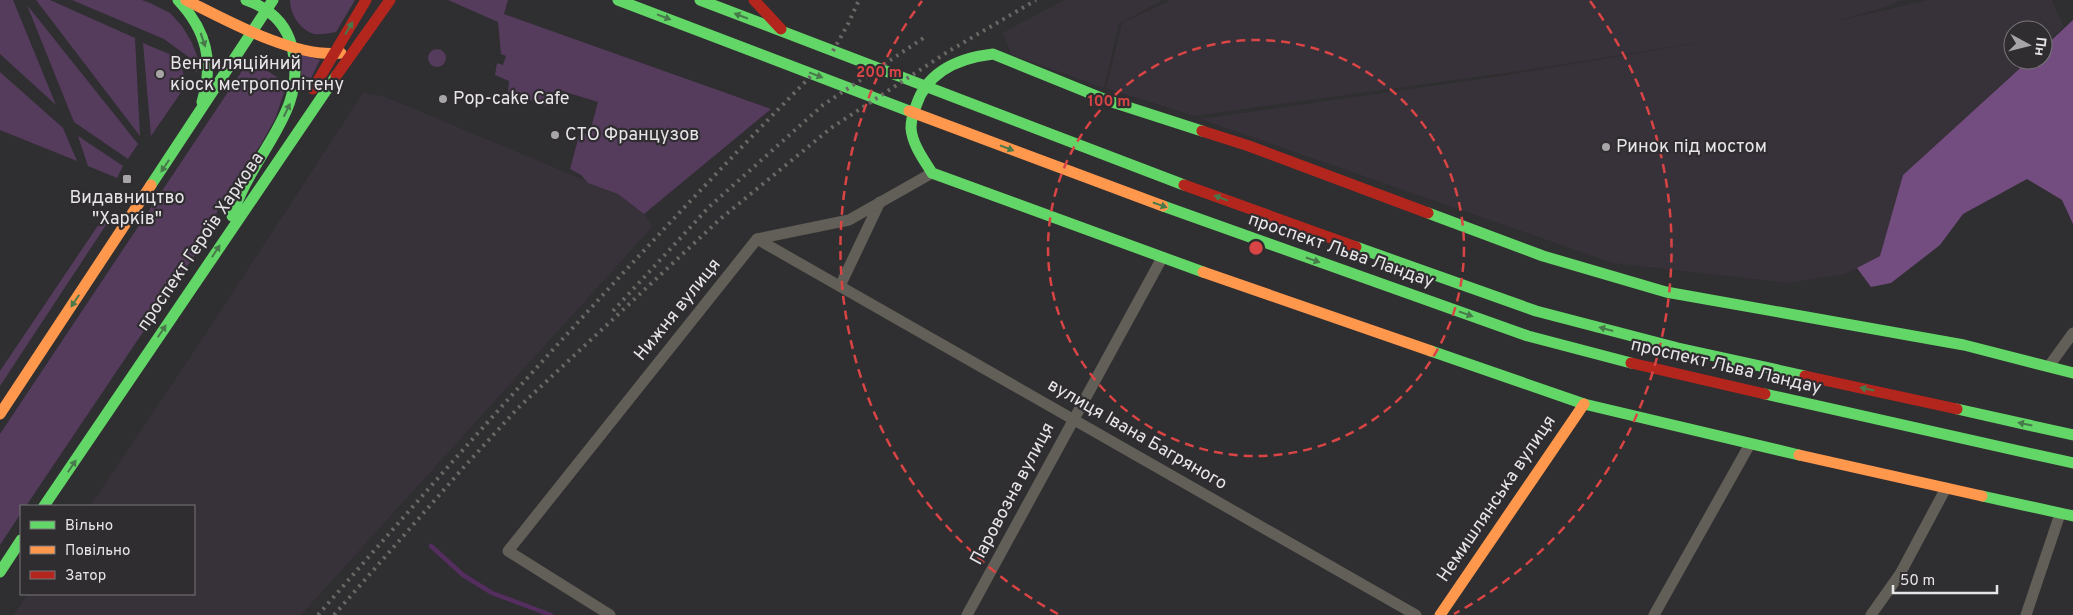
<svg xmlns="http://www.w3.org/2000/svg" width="2073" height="615" font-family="Overpass,sans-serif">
  <rect width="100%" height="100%" fill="#2f2e30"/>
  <g fill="#373139">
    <polygon points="1064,0 1163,0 1119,24 1104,88 1012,55 1002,33"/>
    <polygon points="1171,0 1901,0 1890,6 1829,23 1928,0 2052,0 2064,27 2043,46 2043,30 2013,30 2013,60 2028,60 1903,175 1880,257 1845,274 1788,283 1613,263 1200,119 1501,76 1710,41 1506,73 1194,116 1106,88 1122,23"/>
    <polygon points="363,93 383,96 618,194 644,214 653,226 301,615 13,615 28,594 194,594 194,506 90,506 197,347"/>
  </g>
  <g fill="#553c5d">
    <polygon points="0,0 13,0 56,105 0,54"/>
    <polygon points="36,0 50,0 135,38 140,136"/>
    <polygon points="72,0 142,0 150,3 170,13 182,26 192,43 200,64 196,73 190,58 164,39"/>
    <path d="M 290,0 L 355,0 L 336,32 C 328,33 318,36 311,33 C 298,27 290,13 290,0 Z"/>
    <polygon points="448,0 508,0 504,14 771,109 644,214 618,194 588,183 581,175 570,169 580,132 589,135 598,102 559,90 546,106 508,92 509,81 495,75 497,63 503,65 506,56 501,54 498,22"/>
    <polygon points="27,5 138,144 128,159 74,122"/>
    <polygon points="143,43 174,56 181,65 184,76 184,88 151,136"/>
    <circle cx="437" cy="58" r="9"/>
    <polygon points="302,54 320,60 311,78 301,76"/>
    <polygon points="250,59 287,84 275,119 261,144 220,203 211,231 26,506 21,506 21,513 0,545 0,434"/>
    <polygon points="0,72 63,128 77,161 0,130"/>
    <polygon points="78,136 123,166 117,178 88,166"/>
    <polygon points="101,221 108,222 0,386 0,371"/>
  </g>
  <polygon fill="#734d7f" points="2073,20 2073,224 2062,200 2027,179 1963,214 1940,245 1891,283 1871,287 1857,268 1880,256 1903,175 2029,60 2043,60 2043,48"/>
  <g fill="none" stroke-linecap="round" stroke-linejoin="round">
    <polyline stroke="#542e5f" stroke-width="4.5" points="431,546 463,575 492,593 551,615"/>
    <g stroke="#615f57" stroke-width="11">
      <polyline points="757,239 1416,615"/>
      <polyline points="840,286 880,202"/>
      <polyline points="2049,366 2073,333"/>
      <polyline points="610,615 508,551 757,239 849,220 932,173"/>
      <polyline points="967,615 1162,258"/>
      <polyline points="1654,615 1750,444"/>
      <polyline points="1871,615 1900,574 1946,488"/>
      <polyline points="2026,615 2060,514"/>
    </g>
    <g stroke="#63d668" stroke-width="11">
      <path d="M 178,0 C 207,31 214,62 202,102"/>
      <polyline points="618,0 909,111"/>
      <polyline points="700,0 1184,185"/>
      <path d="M 1202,131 L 1109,101 L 993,54 C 959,58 927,71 916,106 C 913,113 911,121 911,128 C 912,144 924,160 932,173 L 1203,272"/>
      <polyline points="151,185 273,0"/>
      <polyline points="1163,206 1528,336 1631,363"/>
      <polyline points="1428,213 1543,256 1666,292 1964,345 2073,373"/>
      <path d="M 232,216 C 237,201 243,188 251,174 C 274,132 305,98 292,47 C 286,23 269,8 246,0"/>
      <polyline points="1356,247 1536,311 1678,348 1805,376"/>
      <polyline points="1431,351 1584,404 1799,455"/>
      <polyline points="1765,394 2073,463"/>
      <polyline points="1957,409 2073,435"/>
      <polyline points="1982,496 2073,516"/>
      <polyline points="44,506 336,76"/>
      <polyline points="0,572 21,540"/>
    </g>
    <g stroke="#ff974d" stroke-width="11">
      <path d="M 186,0 C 226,20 296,59 341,53"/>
      <polyline points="909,111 1163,206"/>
      <polyline points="1203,272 1431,351"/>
      <polyline points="0,414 151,185"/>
      <polyline points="1799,455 1982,496"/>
      <polyline points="1440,615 1584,404"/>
    </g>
    <g stroke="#b3261e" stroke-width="11">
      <polyline points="754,0 781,29"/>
      <polyline points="336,76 390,0"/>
      <polyline points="313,89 366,0"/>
      <polyline points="1202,131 1249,146 1428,213"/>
      <polyline points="1184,185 1356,247"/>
      <polyline points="1631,363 1765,394"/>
      <polyline points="1805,376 1957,409"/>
    </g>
    <g stroke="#696864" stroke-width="4" stroke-dasharray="2.5 5" stroke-linecap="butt">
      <polyline points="833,51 848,24 859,0"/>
      <polyline points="613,311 709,207 823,105 925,37"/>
      <path d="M 318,615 C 479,430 641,248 813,74"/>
      <polyline points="334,615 463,468 518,408 719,220 831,128 949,51 1036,0"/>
    </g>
  </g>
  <defs><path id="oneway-solid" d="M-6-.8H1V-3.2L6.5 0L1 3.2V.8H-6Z" transform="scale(1.25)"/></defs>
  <g fill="#47794a">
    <use href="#oneway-solid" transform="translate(741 16) rotate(-159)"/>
    <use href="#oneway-solid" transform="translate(664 17) rotate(21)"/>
    <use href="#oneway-solid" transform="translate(349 28) rotate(-59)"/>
    <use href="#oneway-solid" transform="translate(203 40) rotate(71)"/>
    <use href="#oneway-solid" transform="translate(816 75) rotate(21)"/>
    <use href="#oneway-solid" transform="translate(287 110) rotate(-64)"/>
    <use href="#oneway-solid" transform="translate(1007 148) rotate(21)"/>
    <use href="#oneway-solid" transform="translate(165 166) rotate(124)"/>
    <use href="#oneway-solid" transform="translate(1221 198) rotate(-160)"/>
    <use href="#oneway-solid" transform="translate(1160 205) rotate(19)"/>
    <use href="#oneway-solid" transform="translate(216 251) rotate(-57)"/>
    <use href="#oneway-solid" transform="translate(1313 260) rotate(19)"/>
    <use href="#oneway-solid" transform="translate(75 301) rotate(124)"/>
    <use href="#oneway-solid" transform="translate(1466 314) rotate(19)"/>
    <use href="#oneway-solid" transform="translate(1606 329) rotate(-165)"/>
    <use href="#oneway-solid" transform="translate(162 331) rotate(-56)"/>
    <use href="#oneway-solid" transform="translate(1867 389) rotate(-168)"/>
    <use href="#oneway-solid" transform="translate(2025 424) rotate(-168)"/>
    <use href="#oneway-solid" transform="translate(72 466) rotate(-56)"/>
  </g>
  <g fill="none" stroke="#d94445" stroke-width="2.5" stroke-dasharray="9 6">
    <circle cx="1256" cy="248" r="208"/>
    <path d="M1058 614A416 416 0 0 1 922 1M1590 1A416 416 0 0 1 1454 614"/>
  </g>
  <g fill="#a7a5a8" stroke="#302d31" stroke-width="2">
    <circle cx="160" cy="74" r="5"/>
    <circle cx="443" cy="99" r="5"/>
    <circle cx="555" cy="135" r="5"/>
    <circle cx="1606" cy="147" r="5"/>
    <rect x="122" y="174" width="10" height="10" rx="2.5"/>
  </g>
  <g text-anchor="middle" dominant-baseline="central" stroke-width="4.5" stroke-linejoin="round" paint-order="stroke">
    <g font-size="18" fill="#e7e5e8" stroke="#302d31" text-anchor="start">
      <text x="170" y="64">Вентиляційний<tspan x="170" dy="21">кіоск метрополітену</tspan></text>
      <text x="453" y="99">Pop-cake Cafe</text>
      <text x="565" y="135">СТО Французов</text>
      <text x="1616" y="147">Ринок під мостом</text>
      <text x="127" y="198" text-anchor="middle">Видавництво<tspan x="127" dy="21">"Харків"</tspan></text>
    </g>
    <g font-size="18" fill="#e7e5e8" stroke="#302d31">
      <text transform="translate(201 242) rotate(-56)">проспект Героїв Харкова</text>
      <text transform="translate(1341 251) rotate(19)">проспект Льва Ландау</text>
      <text transform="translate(678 310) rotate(-51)">Нижня вулиця</text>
      <text transform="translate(1726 367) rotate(13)">проспект Льва Ландау</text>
      <text transform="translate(1137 435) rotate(30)">вулиця Івана Багряного</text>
      <text transform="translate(1013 494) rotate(-62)">Паровозна вулиця</text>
      <text transform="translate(1497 499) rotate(-56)">Немишлянська вулиця</text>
    </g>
  </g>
  <circle cx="1256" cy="248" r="8" fill="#d94445" stroke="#302d31" stroke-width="2.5"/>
  <g font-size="15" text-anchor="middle" font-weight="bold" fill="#d94445" stroke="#302d31" stroke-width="4.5" stroke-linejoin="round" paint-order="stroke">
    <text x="879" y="77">200 m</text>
    <text x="1109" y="106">100 m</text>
  </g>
  <rect x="20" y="505" width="175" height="90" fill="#302d31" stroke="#79777a"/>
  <rect x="30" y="521" width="25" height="8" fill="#63d668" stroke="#79777a"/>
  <text x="65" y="530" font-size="15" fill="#e7e5e8">Вільно</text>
  <rect x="30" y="546" width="25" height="8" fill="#ff974d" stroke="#79777a"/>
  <text x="65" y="555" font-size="15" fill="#e7e5e8">Повільно</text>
  <rect x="30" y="571" width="25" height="8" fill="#b3261e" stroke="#79777a"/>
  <text x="65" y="580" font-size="15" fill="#e7e5e8">Затор</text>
  <g transform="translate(2028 45) rotate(97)"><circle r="24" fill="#302d31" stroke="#79777a"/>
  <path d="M0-4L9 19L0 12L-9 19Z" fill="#a7a5a8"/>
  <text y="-8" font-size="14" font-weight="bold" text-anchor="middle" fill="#e7e5e8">Пн</text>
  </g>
  <path d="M1893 585v8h104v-8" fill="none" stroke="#e7e5e8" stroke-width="2.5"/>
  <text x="1900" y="585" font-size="15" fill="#e7e5e8" stroke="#302d31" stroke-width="4" paint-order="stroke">50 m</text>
</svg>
